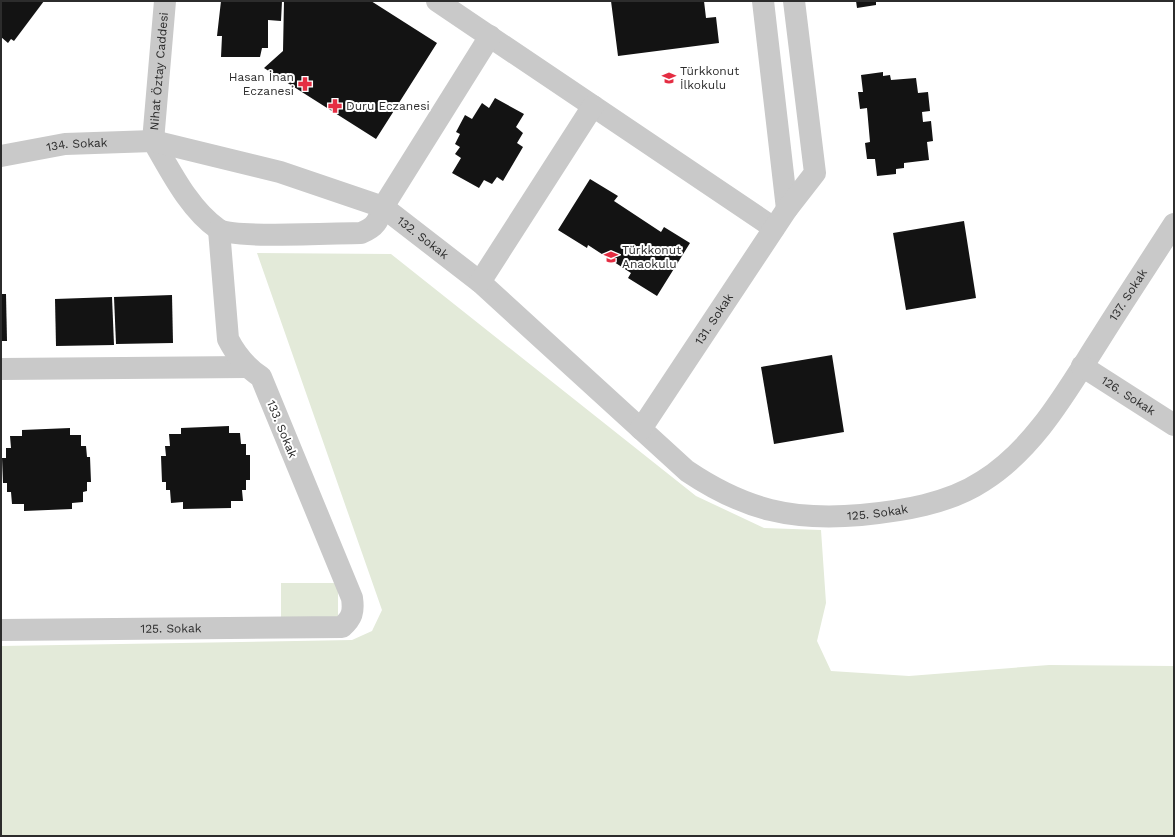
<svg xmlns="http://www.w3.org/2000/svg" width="1175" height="837" font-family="'Work Sans',sans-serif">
  <rect width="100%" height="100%" fill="#fff"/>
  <g fill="#e3ead9">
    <polygon points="257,253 391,254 696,496 764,528 821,530 826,603 817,641 831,671 909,676 1049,665 1174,666 1174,836 1,836 1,646 352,640 372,631 382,610"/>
    <rect x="281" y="583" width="57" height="37"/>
  </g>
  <g fill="#131313">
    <polygon points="1,1 44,1 14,41 11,39 8,43 1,37"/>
    <polygon points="221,1 282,1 281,21 268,20 268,48 262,48 260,57 221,57 222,36 217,36"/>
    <polygon points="284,1 371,1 437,43 376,139 264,68 283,51"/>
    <polygon points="611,1 704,1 706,18 716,17 719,43 618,56"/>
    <polygon points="856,1 876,1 876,5 857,8"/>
    <polygon points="883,72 883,76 890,75 891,80 916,78 918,93 928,92 930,111 922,112 923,122 931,121 933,141 927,142 929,160 904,163 904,168 896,169 896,174 877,176 875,159 867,159 865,143 870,142 867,108 860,109 858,92 863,92 861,75"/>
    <polygon points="495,98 524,114 516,127 523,133 517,143 523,147 503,181 497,177 492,184 484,180 479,188 452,173 461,158 455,154 460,147 455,144 460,134 456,132 465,115 472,119 482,103 489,108"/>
    <polygon points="590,179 618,196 614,201 661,232 664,227 690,243 657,296 628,278 631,273 588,245 587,248 558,230"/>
    <polygon points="964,221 976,298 906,310 893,233"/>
    <polygon points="1,294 6,294 7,341 1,341"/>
    <polygon points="172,295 173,343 116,344 114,297"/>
    <polygon points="112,297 114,345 56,346 55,299"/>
    <polygon points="832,355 844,432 774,444 761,367"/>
    <polygon points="229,426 229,433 240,433 241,444 246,444 246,455 250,455 250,480 246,480 246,490 242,490 243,501 231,501 231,508 183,509 183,502 171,503 170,490 166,490 166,482 162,482 161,456 166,456 165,446 170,446 169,434 181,434 181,428"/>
    <polygon points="70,428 70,435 81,435 81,446 86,446 87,457 90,457 91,482 87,482 87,491 83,492 83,502 72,503 72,509 24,511 24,504 12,504 11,492 7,492 7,483 3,483 2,458 6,458 6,448 11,448 10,436 22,436 22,430"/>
  </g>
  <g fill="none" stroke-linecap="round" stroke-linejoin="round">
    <g stroke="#c9c9c9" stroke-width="22">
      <polyline points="437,1 774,228"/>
      <polyline points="763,1 787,209"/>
      <path d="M 153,141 C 170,170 189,209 218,229 C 233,239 337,233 361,233 C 376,227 378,221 383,207 L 490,36"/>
      <path id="s1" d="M 153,141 L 165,1"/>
      <path id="s2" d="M 1,156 L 65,144 L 153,141 L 280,172 L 383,207 L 480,282 L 687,471 C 745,510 792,521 861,515 C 902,511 948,504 983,481 C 1035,448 1066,392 1098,342 C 1123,302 1149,263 1174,224"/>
      <polyline points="480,282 593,106"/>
      <path id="s3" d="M 1082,366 L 1174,425"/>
      <polyline points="1,369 247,367"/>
      <path id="s4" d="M 641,429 L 787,209 L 815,173 L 794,1"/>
      <path id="s5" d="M 1,630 L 342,627 C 352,618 354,612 352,598 L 261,377 C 246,367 236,355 228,339 L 219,230"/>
    </g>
  </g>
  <defs>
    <symbol id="school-bare" viewBox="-9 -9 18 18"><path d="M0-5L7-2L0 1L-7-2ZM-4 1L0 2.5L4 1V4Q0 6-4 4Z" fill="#e42d42" stroke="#fff" stroke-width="2.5" paint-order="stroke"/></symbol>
    <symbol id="pharmacy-bare" viewBox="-9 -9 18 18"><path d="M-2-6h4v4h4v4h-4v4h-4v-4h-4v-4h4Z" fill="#e42d42" stroke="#fff" stroke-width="2.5" paint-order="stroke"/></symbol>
  </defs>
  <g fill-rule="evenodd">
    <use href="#school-bare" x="659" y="68" width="20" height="20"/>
    <use href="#pharmacy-bare" x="295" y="74" width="20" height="20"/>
    <use href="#pharmacy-bare" x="325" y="96" width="20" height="20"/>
    <use href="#school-bare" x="601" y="247" width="20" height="20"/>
  </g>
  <g text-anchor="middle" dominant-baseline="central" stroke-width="4" stroke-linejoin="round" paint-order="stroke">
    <g font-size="12" fill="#2c2c2c" stroke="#fff">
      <text stroke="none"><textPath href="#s1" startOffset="70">Nihat Öztay Caddesi</textPath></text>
      <text stroke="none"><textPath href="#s2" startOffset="77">134. Sokak</textPath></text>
      <text stroke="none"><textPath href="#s2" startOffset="443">132. Sokak</textPath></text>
      <text stroke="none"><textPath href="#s2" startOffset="1345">137. Sokak</textPath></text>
      <text stroke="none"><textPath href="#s4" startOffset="132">131. Sokak</textPath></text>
      <text stroke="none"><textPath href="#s3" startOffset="55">126. Sokak</textPath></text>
      <text transform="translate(282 429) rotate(68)">133. Sokak</text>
      <text stroke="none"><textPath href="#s2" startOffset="996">125. Sokak</textPath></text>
      <text stroke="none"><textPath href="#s5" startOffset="170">125. Sokak</textPath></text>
    </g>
    <g font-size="12" fill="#2c2c2c" stroke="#fff" text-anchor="start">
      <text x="680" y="71">Türkkonut<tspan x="680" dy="14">İlkokulu</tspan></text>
      <text x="294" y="77" text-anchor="end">Hasan İnan<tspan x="294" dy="14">Eczanesi</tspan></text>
      <text x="346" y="106">Duru Eczanesi</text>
      <text x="622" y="250">Türkkonut<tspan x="622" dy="14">Anaokulu</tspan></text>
    </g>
  </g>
  <rect width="1175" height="837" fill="none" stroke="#2c2c2c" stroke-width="4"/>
</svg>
